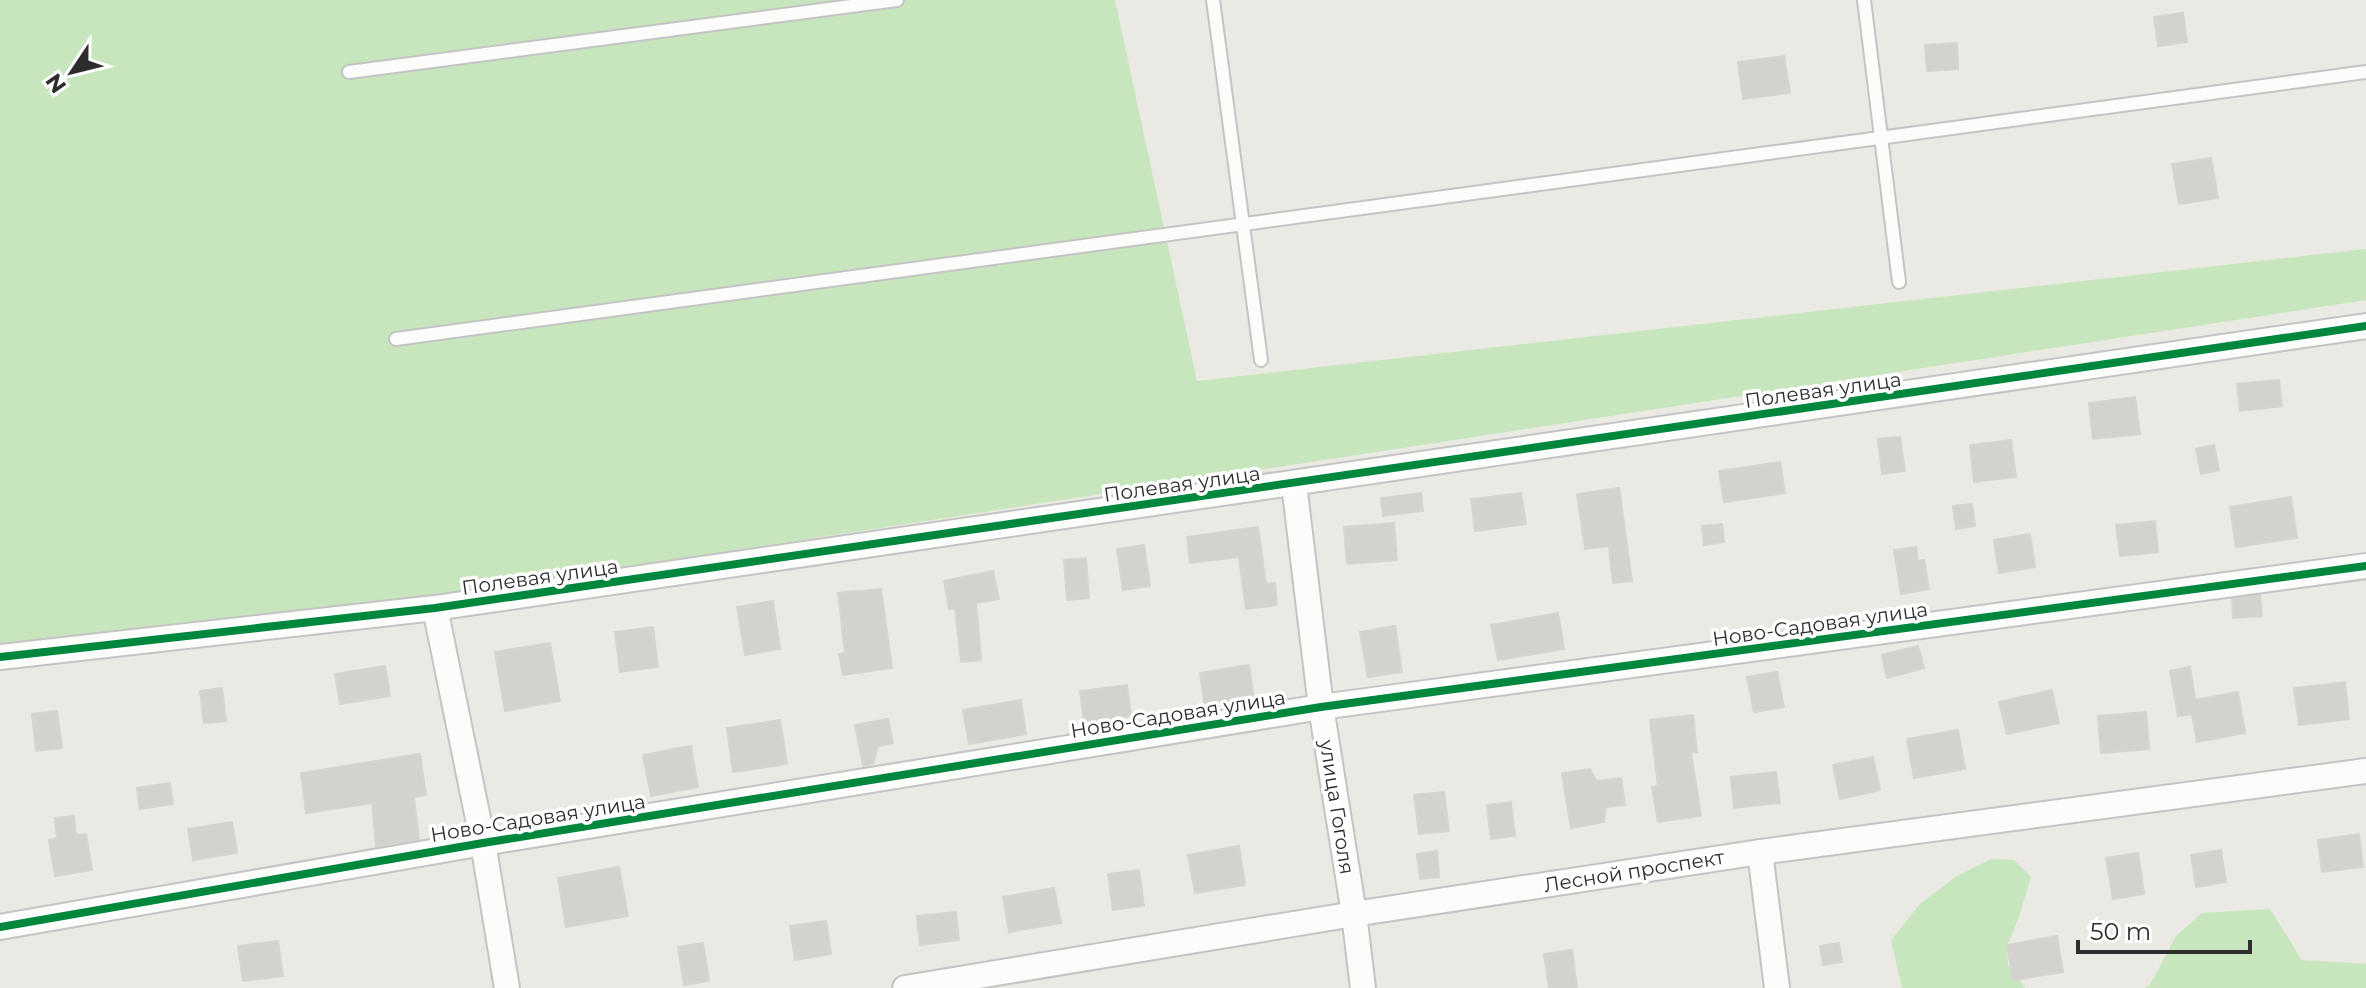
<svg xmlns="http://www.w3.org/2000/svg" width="2366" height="988" font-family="Montserrat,sans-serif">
  <rect width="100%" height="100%" fill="#eae9e4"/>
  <g fill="#c7e6bd">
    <polygon points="0,0 1115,0 1197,381 2366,249 2366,300 0,663"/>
    <polygon points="1991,859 2014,860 2031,877 2019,917 2007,945 2008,965 2025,988 1902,988 1891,940 1921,903 1957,876"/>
    <polygon points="2270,909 2302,960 2366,964 2366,988 2144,988 2150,985 2176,936 2202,913"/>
  </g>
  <g fill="#d3d2ce" stroke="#d5d4d0" stroke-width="2">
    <polygon points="2183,13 2187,42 2158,46 2154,17"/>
    <polygon points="1957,43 1958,69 1927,71 1925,45"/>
    <polygon points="1784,56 1790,93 1743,99 1738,62"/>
    <polygon points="2211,158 2218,198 2179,204 2172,164"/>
    <polygon points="2279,380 2282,406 2240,411 2237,384"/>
    <polygon points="2135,397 2140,434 2093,439 2089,403"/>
    <polygon points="1900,437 1905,471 1882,474 1878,439"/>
    <polygon points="2011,440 2016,477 1974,482 1970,445"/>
    <polygon points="2214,445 2219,470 2201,474 2196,449"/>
    <polygon points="1780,462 1785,493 1724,502 1719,471"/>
    <polygon points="1619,488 1632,581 1613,583 1609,546 1585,549 1577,494"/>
    <polygon points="1421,493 1423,511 1383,516 1381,498"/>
    <polygon points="1521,493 1526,524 1475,531 1471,499"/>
    <polygon points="2291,497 2297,538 2236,547 2230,507"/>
    <polygon points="1972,504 1975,526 1956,529 1953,506"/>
    <polygon points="2155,521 2158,552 2120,556 2116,525"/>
    <polygon points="1394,523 1397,560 1347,564 1344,527"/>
    <polygon points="1722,524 1724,542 1704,545 1702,526"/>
    <polygon points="1258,527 1266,584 1275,583 1277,605 1246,609 1239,557 1190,563 1187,537"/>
    <polygon points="2030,534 2035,567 1999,573 1994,540"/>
    <polygon points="1144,545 1150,586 1123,590 1117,549"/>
    <polygon points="1916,547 1918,561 1924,560 1929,589 1901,594 1894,550"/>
    <polygon points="1086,558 1089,598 1067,600 1064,560"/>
    <polygon points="993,571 999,599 976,603 981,660 961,662 955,608 949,609 944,581"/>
    <polygon points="881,589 892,668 843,675 839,654 845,653 838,593"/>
    <polygon points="2260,595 2262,616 2233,618 2232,599"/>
    <polygon points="773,601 780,649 745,655 737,607"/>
    <polygon points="1558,613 1564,649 1498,660 1491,625"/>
    <polygon points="1395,626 1402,672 1368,677 1360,632"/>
    <polygon points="653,627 658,667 620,672 615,632"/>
    <polygon points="550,643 560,701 505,711 495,652"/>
    <polygon points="1918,646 1924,668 1887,678 1882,655"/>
    <polygon points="1249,665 1254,700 1205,707 1200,673"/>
    <polygon points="385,666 390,696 340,704 335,674"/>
    <polygon points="2190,667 2195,700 2238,692 2245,733 2197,742 2192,714 2178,716 2170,671"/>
    <polygon points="1777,672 1784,707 1754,712 1747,677"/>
    <polygon points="2345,682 2349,719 2299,725 2294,688"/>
    <polygon points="1127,685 1131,716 1084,722 1080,691"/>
    <polygon points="222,688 226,721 204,723 200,691"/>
    <polygon points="2052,690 2059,723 2007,734 1999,702"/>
    <polygon points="1021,700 1026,734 969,744 963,710"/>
    <polygon points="57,711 62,748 36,751 32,714"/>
    <polygon points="2146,712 2149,749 2101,753 2098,716"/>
    <polygon points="1693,715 1697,752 1691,753 1701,816 1658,822 1652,787 1658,786 1650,720"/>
    <polygon points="888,719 893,743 878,746 873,764 863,766 855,725"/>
    <polygon points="780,720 787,764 733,772 727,728"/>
    <polygon points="1958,730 1965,769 1914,778 1907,739"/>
    <polygon points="691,746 698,787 651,796 643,755"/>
    <polygon points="420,754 426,795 414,797 419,839 376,846 372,803 306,813 301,773"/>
    <polygon points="1873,757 1880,790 1840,799 1833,765"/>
    <polygon points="1590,769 1596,781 1621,778 1625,805 1606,807 1604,822 1571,828 1562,773"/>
    <polygon points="1776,772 1780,803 1734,808 1731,777"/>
    <polygon points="170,783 173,804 140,809 137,788"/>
    <polygon points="1444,792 1449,831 1419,834 1414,795"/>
    <polygon points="1511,802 1515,836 1491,839 1487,805"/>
    <polygon points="74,816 76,835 86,834 92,870 55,876 49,840 57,838 55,818"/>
    <polygon points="232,822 237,853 193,860 188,829"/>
    <polygon points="2359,834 2363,867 2322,872 2318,840"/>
    <polygon points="1239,846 1245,885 1195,893 1188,855"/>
    <polygon points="2221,850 2226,882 2196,887 2191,855"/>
    <polygon points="1437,851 1439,877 1420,879 1417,854"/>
    <polygon points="2138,853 2144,894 2113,899 2106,858"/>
    <polygon points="619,867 628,916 566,927 558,878"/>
    <polygon points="1139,870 1144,906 1113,910 1108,874"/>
    <polygon points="1054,888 1061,923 1009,932 1003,897"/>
    <polygon points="956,912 959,940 920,945 917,916"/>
    <polygon points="826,921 831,954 795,960 790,926"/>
    <polygon points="2057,936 2063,972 2013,980 2007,945"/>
    <polygon points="278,941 283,976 243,981 238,946"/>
    <polygon points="703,943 709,981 684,985 678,947"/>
    <polygon points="1839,943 1842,962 1823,965 1820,946"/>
    <polygon points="1572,950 1577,988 1549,988 1544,954"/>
  </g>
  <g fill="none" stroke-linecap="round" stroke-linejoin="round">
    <defs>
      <g id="lane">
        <polyline points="1213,0 1261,360"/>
        <polyline points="1864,0 1899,282"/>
        <polyline points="349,72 897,0"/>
        <path d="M 396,339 C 1053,249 1710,164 2366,72"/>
      </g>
      <g id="street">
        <polyline points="1294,484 1321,707 1354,914 1363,988"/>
        <polyline points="435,608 483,843 507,988"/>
        <polyline points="0,657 435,608 2366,326"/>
        <polyline points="1760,852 1777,988"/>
        <polyline points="0,927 483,843 1321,707 2366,566"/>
        <polyline points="905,988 1354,914 1760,852 2366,771"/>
      </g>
    </defs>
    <use href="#lane" stroke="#c4c4c4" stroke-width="16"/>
    <use href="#street" stroke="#c4c4c4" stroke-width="28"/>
    <use href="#lane" stroke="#fcfcfb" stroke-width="12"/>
    <use href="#street" stroke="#fcfcfb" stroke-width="24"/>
    <defs>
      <g id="cycleway">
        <polyline points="0,657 435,608 2366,326"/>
        <polyline points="0,927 483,843 1321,707 2366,566"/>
      </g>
    </defs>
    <use href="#cycleway" stroke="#fff" stroke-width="13"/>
    <use href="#cycleway" stroke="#00873e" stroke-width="8"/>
  </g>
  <g text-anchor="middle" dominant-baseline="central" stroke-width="7" stroke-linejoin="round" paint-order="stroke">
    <g font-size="20" fill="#2d2d2d" stroke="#fff">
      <text transform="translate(1823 390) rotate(-8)">Полевая улица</text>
      <text transform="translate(1182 484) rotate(-8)">Полевая улица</text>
      <text transform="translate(540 577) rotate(-8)">Полевая улица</text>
      <text transform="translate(1820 624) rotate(-8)">Ново-Садовая улица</text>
      <text transform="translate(1178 714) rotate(-9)">Ново-Садовая улица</text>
      <text transform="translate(1337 807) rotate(81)">улица Гоголя</text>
      <text transform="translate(538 818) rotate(-9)">Ново-Садовая улица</text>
      <text transform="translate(1634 871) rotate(-9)">Лесной проспект</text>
    </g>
  </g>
  <g transform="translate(72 72) rotate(235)" stroke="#ffffff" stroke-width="6" paint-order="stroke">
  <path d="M0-6L14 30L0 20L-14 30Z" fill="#2d2d2d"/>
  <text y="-12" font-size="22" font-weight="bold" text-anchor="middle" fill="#2d2d2d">N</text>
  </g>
  <path d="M2078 940v12h172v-12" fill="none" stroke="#2d2d2d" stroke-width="4"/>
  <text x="2090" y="940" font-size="24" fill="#2d2d2d" stroke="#ffffff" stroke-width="6" paint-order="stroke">50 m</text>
</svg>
